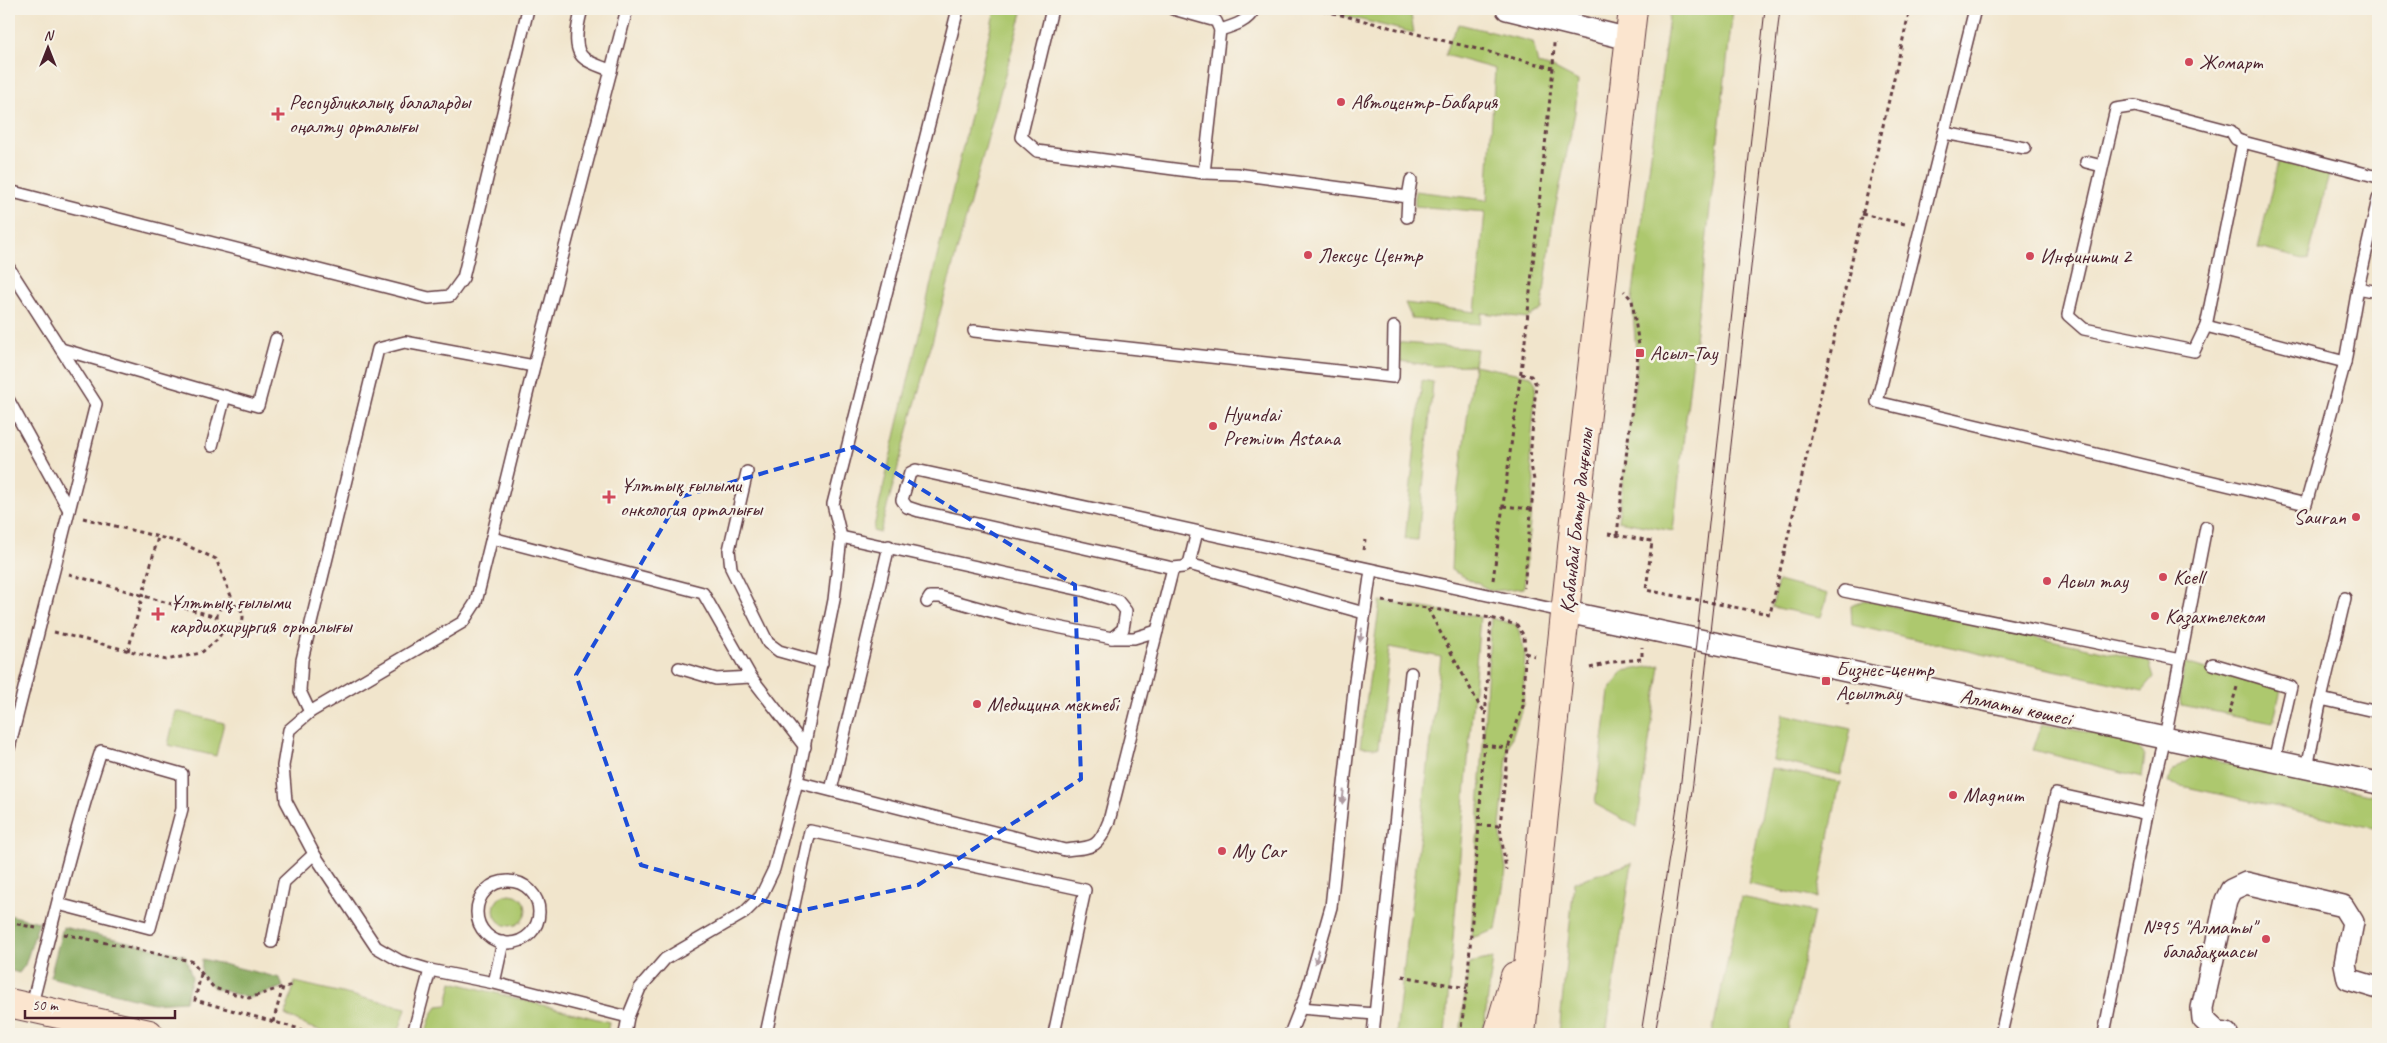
<svg xmlns="http://www.w3.org/2000/svg" width="2387" height="1043" font-family="Caveat,sans-serif">
<rect width="100%" height="100%" fill="#f7f3e8"/>
<filter id="ink" filterUnits="userSpaceOnUse"><feTurbulence type="fractalNoise" baseFrequency=".02" numOctaves="2"/><feDisplacementMap in="SourceGraphic" scale="10" xChannelSelector="R" yChannelSelector="G"/><feConvolveMatrix kernelMatrix="1 2 1 2 8 2 1 2 1" color-interpolation-filters="sRGB"/></filter>
<filter id="wash" filterUnits="userSpaceOnUse"><feTurbulence type="fractalNoise" baseFrequency=".0096" numOctaves="4" result="noise"/><feDisplacementMap in="SourceGraphic" scale="20" xChannelSelector="R" yChannelSelector="G"/><feGaussianBlur stdDeviation="1.12" result="paint"/><feColorMatrix in="noise" values="0 0 0 0 0 0 0 0 0 0 0 0 0 0 0 0 0 1.4 0 .05"/><feComposite in="paint" operator="in"/></filter>
<g filter="url(#wash)">
<rect width="100%" height="100%" fill="#f1e5cc"/>
<g fill="#adc86e" stroke="#7c744c">
<path d="M995,9h28l-143,524 -7,-2z"/>
<path d="M1317,9h72l22,6 3,18z"/>
<path d="M1670,9h63l-60,522 -55,-10 19,-156 -5,-65z"/>
<path d="M1459,24l74,18 5,22 15,4 25,13 -3,32 -22,107 -11,89 -15,9 -45,-5 -2,11 -68,-5 -7,-16 70,9 10,-100 -70,-6v-15l72,9 8,-131 -50,-14 4,-14z"/>
<path d="M2278,162l51,12 -21,86 -50,-12z"/>
<path d="M1393,342l84,7 -3,16 57,11 5,8 -6,76 4,20 -10,108 -32,3 -41,-21 2,-43 21,-162 -39,1 -42,-6z"/>
<path d="M1422,380l11,2 -15,158 -13,-1z"/>
<path d="M1778,581l50,13 -7,23 -49,-10z"/>
<path d="M1864,600l285,61 5,16 -11,13 -291,-65 -1,-19z"/>
<path d="M1380,601l100,16 -35,417h-49l45,-377 -52,-10 -11,101 -18,-1z"/>
<path d="M1491,618l26,7 8,28 -2,53 -15,42 -8,78 6,44 -10,60 -25,8z"/>
<path d="M2185,663l96,26 -8,34 -92,-18 -2,-9z"/>
<path d="M1660,665l-23,162 -42,-23 14,-112 14,-21z"/>
<path d="M176,711l48,12 -8,33 -48,-11z"/>
<path d="M1783,714l68,15 -10,46 -68,-15z"/>
<path d="M2042,724l89,16 14,15 -3,22 -109,-27z"/>
<path d="M2193,756l185,40v33l-210,-46 3,-10z"/>
<path d="M1771,768l69,14 -23,116 -69,-14z"/>
<path d="M1632,863l-26,171h-47l15,-152z"/>
<circle cx="510" cy="910" r="16"/>
<path d="M1741,897l73,15 -26,122h-76z"/>
<path d="M1493,958l-10,76h-23l9,-71z"/>
<path d="M295,982l111,26 -8,26h-64l-25,-7 -24,-12z"/>
<path d="M452,982l157,40 -2,12h-182l7,-20 6,-8 9,-1z"/>
</g>
<g fill="#8aac61" stroke="#6a6646">
<path d="M9,915l30,7 -14,43 -6,8 -10,-3z"/>
<path d="M63,927l122,28 7,23 -7,23 -32,2 -103,-26z"/>
<path d="M202,959l78,19 3,9 -34,11 -35,-10 -13,-14z"/>
</g>
</g>
<g filter="url(#ink)">
<g fill="none" stroke-linecap="round" stroke-linejoin="round">
<g stroke="#633d43" stroke-width="14">
<g id="service">
<path d="M582,9c-4,14 -11,40 3,50 7,5 18,8 26,12"/>
<path d="M1052,9l-31,128 16,14 167,22 33,1 171,23 -1,20"/>
<path d="M1173,9l43,12 4,9 -16,143"/>
<path d="M1975,9l-98,393 429,102 39,-142 13,-74 20,-89"/>
<path d="M1220,30c13,-4 28,-8 34,-21"/>
<path d="M1944,133l81,15"/>
<path d="M2086,162l16,4"/>
<path d="M9,191l420,107 21,-2 13,-18 65,-269"/>
<path d="M1408,197l3,-17"/>
<path d="M9,268l87,136 -87,344"/>
<path d="M2358,288l20,4"/>
<path d="M2206,326l37,-184"/>
<path d="M974,331l419,46 1,-50"/>
<path d="M61,349l197,57 18,-67"/>
<path d="M2345,362l-139,-36 -12,25 -110,-22 -16,-14 48,-206 19,-3 96,25 5,8 7,3 135,35"/>
<path d="M9,401l60,109"/>
<path d="M212,446l13,-50"/>
<path d="M747,472l-18,78 2,18 37,75 11,8 43,12"/>
<path d="M1197,532l-8,32 -6,3 -10,1 -254,-57 -12,-4 -5,-7 8,-27 6,-3 650,142"/>
<path d="M841,537l245,54 32,10 8,10 -3,18 -11,9 -90,-18 -82,-23h-10l-3,5"/>
<path d="M492,538l211,55 48,84 54,70"/>
<path d="M1189,564l175,49"/>
<path d="M1844,591l336,69"/>
<path d="M1112,638h22l23,-7"/>
<path d="M2213,664l78,23 -17,74"/>
<path d="M679,668l37,11 35,-2"/>
<path d="M2321,699l24,-101"/>
<path d="M310,712l-10,-21 2,-31 76,-311 27,-7 129,24"/>
<path d="M2307,768l14,-69 57,13"/>
<path d="M797,782l268,68c28,-3 33,-1 44,-29l64,-253"/>
<path d="M831,790l58,-244"/>
<circle cx="508" cy="912" r="31"/>
<path d="M272,942l12,-60 30,-28"/>
<path d="M430,970l64,13 134,34"/>
<path d="M494,983l9,-41"/>
<path d="M31,1008c22,-86 42,-173 70,-257l81,23v35l-32,119 -92,-24"/>
<path d="M1300,1008l75,6"/>
<path d="M413,1034l17,-64 -30,-9 -24,-14 -62,-93 -28,-53 -3,-35 6,-36 21,-18 153,-90 13,-20 58,-236 93,-357"/>
<path d="M625,1034l3,-17 12,-29 25,-29 79,-46 17,-17 13,-27 23,-87 37,-182 7,-63 -8,-33 125,-495"/>
<path d="M766,1034l44,-203 275,59 -31,144"/>
<path d="M1290,1034l16,-40 25,-87 24,-226 16,-111"/>
<path d="M1373,1034l38,-361"/>
<path d="M2001,1034l55,-240 91,20 18,-76 41,-211"/>
<path d="M2104,1034l43,-220"/>
</g>
</g>
<g stroke="#633d43" stroke-width="24">
<g id="minor">
<path d="M1507,9l122,30"/>
<path d="M1567,612l811,171"/>
<path d="M2227,1034l-9,-1 -15,-14 -1,-11 24,-108 5,-10 15,-7 97,23 10,16 -8,42 3,15 30,9"/>
</g>
</g>
<g stroke="#633d43" stroke-width="30">
<g id="secondary">
<path d="M9,1003l140,31"/>
<path d="M1498,1034l17,-58"/>
<path d="M1521,1034l53,-506 59,-519"/>
</g>
</g>
<g stroke="#633d43" stroke-width="3" stroke-dasharray="4 4" stroke-linecap="butt">
<path d="M1317,9l236,59 1,-25"/>
<path d="M1862,214l43,10"/>
<path d="M1521,374l10,2 5,8 -6,76 4,20 -10,108"/>
<path d="M1503,506l28,3"/>
<path d="M83,518l96,24 37,17 15,37 1,9"/>
<path d="M1608,534l44,7 -6,49 124,24 140,-605"/>
<path d="M1617,535l22,-189 -7,-46 -8,-9"/>
<path d="M1363,550l2,-10"/>
<path d="M69,574l147,43"/>
<path d="M1493,580l32,-239 28,-273"/>
<path d="M1382,601l109,17 26,7 7,11 1,17"/>
<circle cx="230" cy="617" r="13"/>
<path d="M1428,609l50,94 7,9"/>
<path d="M54,632l112,28 35,-7 16,-13 7,-11"/>
<path d="M128,651l30,-114"/>
<path d="M1590,668l23,-6 29,-3v-12"/>
<path d="M1847,704l3,-11"/>
<path d="M2229,714l8,-27"/>
<path d="M1483,745l25,3"/>
<path d="M1479,825l21,1 6,44"/>
<path d="M1500,826l8,-78 15,-42 2,-53 10,3"/>
<path d="M9,922l27,6"/>
<path d="M64,934l127,27 23,27 35,10 34,-11"/>
<path d="M201,974l-6,26 101,28 14,6"/>
<path d="M1402,976l65,12"/>
<path d="M273,1022l10,-35 11,-2"/>
<path d="M1460,1034l7,-46 12,-163 12,-207"/>
</g>
<use href="#service" stroke="#fff" stroke-width="11"/>
<use href="#minor" stroke="#fff" stroke-width="21"/>
<use href="#secondary" stroke="#fbe5cf" stroke-width="28"/>
<g stroke="#4a1f2b" stroke-width="1">
<path d="M1641,1034l40,-253 84,-772"/>
<path d="M1655,1034l13,-74 25,-177 87,-774"/>
</g>
</g>
<defs><path id="oneway-solid" d="M-6-.8H1V-3.2L6.5 0L1 3.2V.8H-6Z" transform="scale(1.25)"/></defs>
<g fill="#ae9aa0">
<use href="#oneway-solid" transform="translate(1361 635) rotate(98)"/>
<use href="#oneway-solid" transform="translate(1343 797) rotate(96)"/>
<use href="#oneway-solid" transform="translate(1317 957) rotate(106)"/>
</g>
</g>
<path fill="none" stroke="#1d4ed8" stroke-width="4" stroke-dasharray="10 6" stroke-linejoin="round" d="M854,447l221,138 6,194 -163,106 -118,26 -159,-46 -65,-190 104,-178z"/>
<g fill="#d1495b" stroke="#f7f3e8" stroke-width="2">
<circle cx="2189" cy="62" r="5"/>
<circle cx="1341" cy="102" r="5"/>
<path d="M275.5 106.5h5v5h5v5h-5v5h-5v-5h-5v-5h5z"/>
<circle cx="1308" cy="255" r="5"/>
<circle cx="2030" cy="256" r="5"/>
<rect x="1635" y="348" width="10" height="10" rx="2.5"/>
<circle cx="1213" cy="426" r="5"/>
<path d="M606.5 489.5h5v5h5v5h-5v5h-5v-5h-5v-5h5z"/>
<circle cx="2356" cy="517" r="5"/>
<circle cx="2163" cy="577" r="5"/>
<circle cx="2047" cy="581" r="5"/>
<path d="M155.5 606.5h5v5h5v5h-5v5h-5v-5h-5v-5h5z"/>
<circle cx="2155" cy="616" r="5"/>
<rect x="1821" y="676" width="10" height="10" rx="2.5"/>
<circle cx="977" cy="704" r="5"/>
<circle cx="1953" cy="795" r="5"/>
<circle cx="1222" cy="851" r="5"/>
<circle cx="2266" cy="939" r="5"/>
</g>
<g text-anchor="middle" stroke-width="5" stroke-linejoin="round" paint-order="stroke">
<g font-size="21" fill="#4a1f2b" stroke="#f7f3e8" text-anchor="start">
<text x="2199" y="69">Жомарт</text>
<text x="289" y="109">Республикалық балаларды<tspan x="289" dy="24">оңалту орталығы</tspan></text>
<text x="1351" y="109">Автоцентр-Бавария</text>
<text x="1318" y="262">Лексус Центр</text>
<text x="2040" y="263">Инфинити 2</text>
<text x="1650" y="360">Асыл-Тау</text>
<text x="1223" y="421">Hyundai<tspan x="1223" dy="24">Premium Astana</tspan></text>
<text x="620" y="492">Ұлттық ғылыми<tspan x="620" dy="24">онкология орталығы</tspan></text>
<text x="2346" y="524" text-anchor="end">Sauran</text>
<text x="2173" y="584">Kcell</text>
<text x="2057" y="588">Асыл тау</text>
<text x="169" y="609">Ұлттық ғылыми<tspan x="169" dy="24">кардиохирургия орталығы</tspan></text>
<text x="2165" y="623">Казахтелеком</text>
<text x="1836" y="676">Бизнес-центр<tspan x="1836" dy="24">Асылтау</tspan></text>
<text x="987" y="711">Медицина мектебі</text>
<text x="1963" y="802">Magnum</text>
<text x="1232" y="858">My Car</text>
<text x="2256" y="934" text-anchor="end">№95 "Алматы"<tspan x="2256" dy="24">балабақшасы</tspan></text>
</g>
<g font-size="21" fill="#4a1f2b" stroke="#f7f3e8">
<text transform="translate(1576 521) rotate(-84)" y="7">Қабанбай Батыр даңғылы</text>
<text transform="translate(2016 707) rotate(12)" y="7">Алматы көшесі</text>
</g>
</g>
<rect width="2387" height="1043" fill="none" stroke="#f7f3e8" stroke-width="30"/>
<g transform="translate(48 48)" stroke="#f7f3e8" stroke-width="4" paint-order="stroke">
<path d="M0-4L9 19L0 12L-9 19Z" fill="#4a1f2b"/>
<text y="-8" font-size="14" font-weight="bold" text-anchor="middle" fill="#4a1f2b">N</text>
</g>
<path d="M25 1010v8h150v-8" fill="none" stroke="#4a1f2b" stroke-width="2.5"/>
<text x="32" y="1010" font-size="15" fill="#4a1f2b" stroke="#f7f3e8" stroke-width="4" paint-order="stroke">50 m</text>
</svg>
